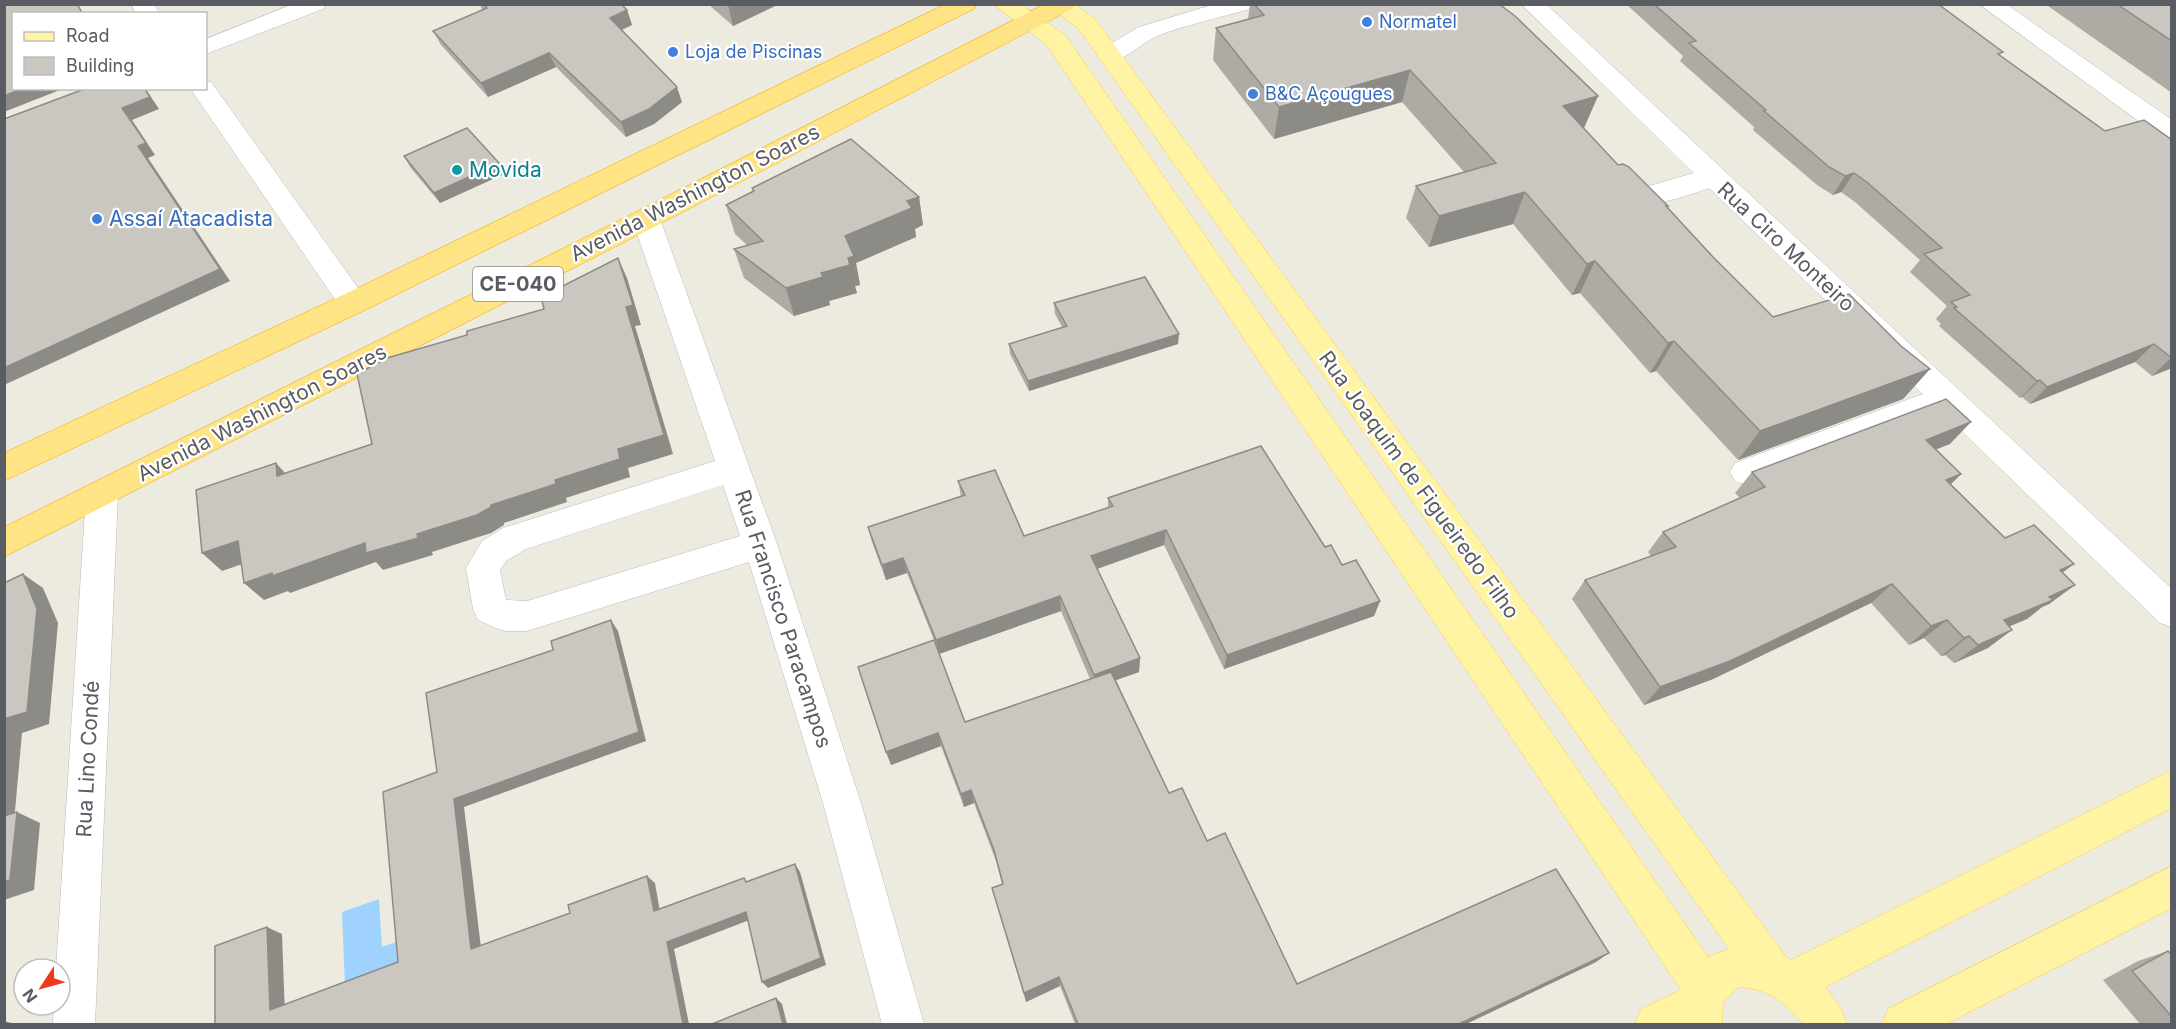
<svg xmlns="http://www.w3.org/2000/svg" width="2176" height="1029" font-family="Inter,sans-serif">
<rect width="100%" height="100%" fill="#edebe0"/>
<path fill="#9fd2ff" d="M379,899l3,48 17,-6 2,26 -56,20 -3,-75z"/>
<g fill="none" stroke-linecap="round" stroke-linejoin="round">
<g stroke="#b9bbc1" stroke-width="1">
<g id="minor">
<path d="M131,4h23l6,10h-24z"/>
<path d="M293,4h33l-3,5 -117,45v-15z"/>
<path d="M1215,4h38l-3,5c-28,8 -70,17 -95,28 -18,9 -34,29 -55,23l-3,-5 3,-5 39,-23z"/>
<path d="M1521,4h25l626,585v38l-12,-4 -218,-211 -196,73 -11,-4 -5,-9 5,-9 188,-69 -214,-206c-29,10 -86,32 -107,-2l3,-6 10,-3 18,8 16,1 45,-13z"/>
<path d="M1979,4h27l166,116v21l-9,-2z"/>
<path d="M206,81l5,1 152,213 5,8 -5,8 -10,3 -10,-3 -153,-223h16z"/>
<path d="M646,210l10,2 4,7 117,325 84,259 63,221h-42l-59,-221 -74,-241 -222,69h-22l-12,-4 -15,-7 -5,-11 -7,-41 16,-27 21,-13 212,-67 -83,-242 4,-7zM723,485l17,51 -213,65 -21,-1 -6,-30 6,-9 20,-12z"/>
<path d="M102,481l12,4 4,9 -23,530h-42l1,-19h6v-36h-4l30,-475 4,-9z"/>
</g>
</g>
<g stroke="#f9ce4e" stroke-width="1">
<g id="major">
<path d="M993,4h27l45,31 643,922 21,-8 -650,-920 -33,-25h28l21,15 691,938 5,3 381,-190v38l-347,179 16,22 6,15h-44c-19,-22 -33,-35 -64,-37l-16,15 -1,22h-87l6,-15 40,-19 -634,-945z"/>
<path d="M2172,866v42l-226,116h-64l6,-15z"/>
</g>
</g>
<g stroke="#eeab00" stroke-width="1">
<g id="highway">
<path d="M946,4h31l-3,5 -611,302 -359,170v-28l339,-158z"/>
<path d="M1045,4h30l-3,5 -416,217 -652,331v-30l632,-315z"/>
</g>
</g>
<use href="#minor" fill="#fff" fill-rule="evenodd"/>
<use href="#major" fill="#fff3a4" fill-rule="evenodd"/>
<use href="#highway" fill="#ffe486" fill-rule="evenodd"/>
</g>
<g fill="#aeaba5" fill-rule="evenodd">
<path d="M480,4h141l6,6 5,15 -10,5 60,72 -28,22 -28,13 -70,-70 -68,30 -47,-52 -8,-14 49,-21z"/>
<path d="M708,4h71l-46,22z"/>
<path d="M1250,4h249l99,92 -15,32 35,37 50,41 -1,1 46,50 60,60 128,29 29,23 -27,30 -165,61 -82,-89 -6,2 -70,-80 -8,2 -59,-71 -84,23 -23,-29 10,-32 48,-14 -62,-70 -128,37 -61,-79 3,-32 32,-9z"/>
<path d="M1626,4h312l62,52 105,75 67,9v228l-20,8 -17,-14 -105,42 -8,-7 -2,1 -81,-72 2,-2 -5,-5 11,-13 -37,-34 10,-12 -65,-58 -14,-10 -8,3 -16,-10 -64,-55 1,-3 -74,-66 3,-5z"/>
<path d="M2045,4h127v89z"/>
<path d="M404,156l95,7 5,11 -64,29 -30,-36z"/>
<path d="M752,188l167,9 4,28 -8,4 1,8 -60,26 4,22 -5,1 2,7 -28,8 1,4 -36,11 -50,-38 -10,-29 13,-4 -12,-11 -9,-29 27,-14z"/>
<path d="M1054,303l124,41 -149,47 -19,-37 -1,-10 53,-17 -7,-13z"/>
<path d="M1950,444l-14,5 25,25 -10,10 54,54 69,26 -12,9 13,12 -26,19 -7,3 -15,12 -18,7 -21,22 -34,15 -9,-8 -4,1 -17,-18 -15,7 -38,-42 -158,76 -69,26 -72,-106 13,-19 66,-24 -3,-4 15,-20 77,-34 -5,-5 17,-21z"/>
<path d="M958,481l66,55 84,-29v-9l217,49 55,54 -6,15 -150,53 -60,-124 -67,24 43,89 -1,14 -23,8 53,113 38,48 90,143 299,-22 -130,62h-391l-15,-38 -34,16 -34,-114 10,-4 -6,-23 -22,-58 -10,4 -23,-61 -50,19 43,-125 -27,-67 -21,7 -14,-38 -4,-15 93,-31zM1061,611l29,68 -125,43 -26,-68z"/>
<path d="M2168,951l4,4v69h-32l-37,-44 35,-19z"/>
</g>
<g fill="#8d8b86">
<path d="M729,4h50l-46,22 -5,-21z"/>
<path d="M627,10l5,15 -16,7 -6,-14z"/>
<path d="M549,53l7,14 -68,30 -7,-14z"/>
<path d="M1410,70l-8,32 -128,37 5,-32z"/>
<path d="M677,87l5,15 -28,22 -28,13 -5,-15z"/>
<path d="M24,88h41l-61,24v-16z"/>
<path d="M144,88h1l14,21 -27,11 23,35 -7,3 82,123 -226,104v-17l118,-260z"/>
<path d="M1598,96l-14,32 -34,10 13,-32z"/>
<path d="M499,163l5,11 -64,29 -6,-10z"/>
<path d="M1854,173l-13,19 -8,3 12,-19z"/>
<path d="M1525,192l-12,32 -84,23 10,-31z"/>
<path d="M919,197l4,28 -8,4 1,8 -60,26 4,22 -5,1 2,7 -28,8 1,4 -36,11 -8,-28 35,-15 24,-37 62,-35z"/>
<path d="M618,258l9,20 14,47 -6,1 38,128 -45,14 2,9 -64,21 1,4 -63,21v2l-13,8 -59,19 1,3 -50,15 -7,-8 -86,31 -2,-2 -24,9 -20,-17 121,-40 52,-9 138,-54 63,-31 8,-142z"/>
<path d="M1595,261l-15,32 -8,2 15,-31z"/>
<path d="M1179,334l-1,10 -149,47 -1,-10z"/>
<path d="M1674,341l-18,30 -6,2 18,-30z"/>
<path d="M2154,344l-19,18 -105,42 17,-17z"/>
<path d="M2171,358l1,10 -20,8z"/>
<path d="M1930,369l-27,30 -165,61 22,-29z"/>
<path d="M2040,380l-18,17 -2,1 17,-17z"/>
<path d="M1971,422l-21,22 -44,17 20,-21z"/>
<path d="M276,463l17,19 -16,-6z"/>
<path d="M1961,474l-21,21 6,-15z"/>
<path d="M1166,530l-2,15 -73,26v-15z"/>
<path d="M238,541l19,18 -35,12 -20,-18z"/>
<path d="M903,558l4,15 -21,7 -4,-15z"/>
<path d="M2074,564l-26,19 12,-13z"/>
<path d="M23,574l20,14 15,35 -9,101 -27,9 -9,100 -9,-4v-110z"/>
<path d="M1892,584l-21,19 -158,76 -69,26 16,-18z"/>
<path d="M2075,585l-26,19 -7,3 -15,12 -47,20 24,-19 45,-23z"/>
<path d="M1060,596l1,15 -122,43 -3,-14z"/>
<path d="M1380,601l-6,15 -150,53 3,-14z"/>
<path d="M611,620l7,11 28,110 -182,66 18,149 -11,-7 -17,-150z"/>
<path d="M1947,620l-23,18 -15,7 22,-19z"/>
<path d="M2012,630l-24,18 -34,15 24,-18z"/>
<path d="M1969,636l-24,19 -4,1 23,-18z"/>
<path d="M1140,658l-1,14 -45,16v-13z"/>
<path d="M938,733l3,13 -50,19 -5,-13z"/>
<path d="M971,790l3,13 -10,4 -3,-13z"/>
<path d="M17,812l23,11 -6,67 -30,10v-18z"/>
<path d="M795,864l5,8 26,93 -58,23 -6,-6z"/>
<path d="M647,876l8,7 6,35 -7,-7z"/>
<path d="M746,912l6,7 -78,30 15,75h-6l-16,-82z"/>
<path d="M267,927l15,7 3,82 -15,-6z"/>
<path d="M1609,953l-13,9 -130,62h-7z"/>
<path d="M1059,977l1,9 -34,16 -2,-9z"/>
<path d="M776,998l6,6 5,20h-4z"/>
<path d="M4,1021l12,3h-12z"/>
</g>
<g fill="#cac7c0" stroke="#8d8b86" stroke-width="1.5">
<path d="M4,4h73l6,10h-69v74h10l-20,8z"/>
<path d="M484,4h137l6,6 -17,8 67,69 -28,22 -28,13 -72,-69 -68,30 -48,-52 54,-23z"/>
<path d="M1254,4h245l16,12 83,80 -35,10 55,59 5,-1 6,3 39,39h-2l47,51 60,60 76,-23 52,52 29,23 -170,62 -86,-90 -6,2 -73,-82 -8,3 -62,-72 -86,24 -23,-30 80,-23 -86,-93 -131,37 -63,-79 48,-13z"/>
<path d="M1654,4h284l65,48 -5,2 107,77 39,-11 28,20v218l-18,-14 -107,43 -7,-7 -3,1 -83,-73 3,-1 -6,-5 19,-7 -46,-41 18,-6 -74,-65 -14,-10 -9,3 -16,-9 -65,-56 2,-1 -77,-67 7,-2z"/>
<path d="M2117,4h55v37z"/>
<path d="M87,88h57l6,9 -28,11 24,35 -8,3 82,123 -216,99v-249z"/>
<path d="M467,128l32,35 -65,30 -30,-37z"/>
<path d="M851,139l68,58 -12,4 5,7 -67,28 9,20 -6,2 2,7 -29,8 2,4 -37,11 -52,-39 29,-8 -37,-36 28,-14 -2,-3z"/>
<path d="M618,258l15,47 -7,2 38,128 -46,14 2,10 -65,21 1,4 -65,21v2l-14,8 -60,19 1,4 -52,15 -1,-10 -93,33v-3l-28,10 -6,-42 -36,12 -6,-63 80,-27 1,13 95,-32 -15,-70 30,-16 80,-23v-4l77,-22 -3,-12z"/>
<path d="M1145,277l34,57 -151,47 -19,-37 58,-18 -13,-23z"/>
<path d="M1946,399l25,23 -45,18 35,34 -15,6 59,58 29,-13 40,39 -14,6 15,15 -26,12 4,3 -49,20 8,10 -34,15 -9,-9 -5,2 -17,-18 -16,6 -39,-42 -162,77 -70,26 -75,-107 91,-33 -13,-15 102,-45 -13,-15z"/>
<path d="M1261,446l64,101 6,-2 11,20 14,-5 24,41 -153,54 -61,-125 -75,26 49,102 -46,17 -34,-79 -124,44 -33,-82 -21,7 -14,-38 97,-32 -7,-14 37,-11 29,66 89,-30 -5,-8z"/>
<path d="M23,574l14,35 -10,103 -23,7v-136z"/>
<path d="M611,620l28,112 -185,67 17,150 99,-36 -2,-8 79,-29 7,35 90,-33 2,4 49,-18 26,94 -59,24 -16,-70 -79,30 16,82h-468v-78l52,-19 3,83 128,-48 -15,-170 54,-20 -11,-79 127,-43 -2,-9z"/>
<path d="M934,640l31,82 146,-50 58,121 13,-5 25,53 18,-8 72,151 259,-115 53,84 -150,71h-381l-19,-47 -35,16 -32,-105 11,-4 -9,-34 -23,-60 -10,4 -23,-61 -52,19 -28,-85z"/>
<path d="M17,812l-7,68 -6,2v-66z"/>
<path d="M2168,951l4,4v62l-40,-46z"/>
<path d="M776,998l7,26h-71z"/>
</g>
<g fill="#3f7fe0" stroke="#fff" stroke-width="2">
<circle cx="1367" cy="22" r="6"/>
<circle cx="673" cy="52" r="6"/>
<circle cx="1253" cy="94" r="6"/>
<circle cx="97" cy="219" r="6"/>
</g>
<circle fill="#0f9aa8" stroke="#fff" stroke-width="2" cx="457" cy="170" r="6"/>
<g text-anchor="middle" stroke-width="4.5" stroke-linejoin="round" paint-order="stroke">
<g font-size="18" fill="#366cbe" stroke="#fff" text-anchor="start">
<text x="1379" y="28">Normatel</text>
<text x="685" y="58">Loja de Piscinas</text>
<text x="1265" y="100">B&amp;C Açougues</text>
</g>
<rect fill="#fff" stroke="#8b8e92" stroke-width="1.5" x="473" y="267" width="90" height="34" rx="4.5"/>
<g font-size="20" font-weight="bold" fill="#595d63">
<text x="518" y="291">CE-040</text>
</g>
<g font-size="21" fill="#0d838f" stroke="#fff" text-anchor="start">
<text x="469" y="177">Movida</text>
</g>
<g font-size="21" fill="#595d63" stroke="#fff">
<text transform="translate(695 193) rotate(-27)" y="7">Avenida Washington Soares</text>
<text transform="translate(1786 247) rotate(43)" y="7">Rua Ciro Monteiro</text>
<text transform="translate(262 413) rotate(-27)" y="7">Avenida Washington Soares</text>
<text transform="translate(1419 485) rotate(54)" y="7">Rua Joaquim de Figueiredo Filho</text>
<text transform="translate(783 619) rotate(72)" y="7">Rua Francisco Paracampos</text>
<text transform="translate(88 759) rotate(-87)" y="7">Rua Lino Condé</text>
</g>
<g font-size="21" fill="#366cbe" stroke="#fff" text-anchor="start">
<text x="109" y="226">Assaí Atacadista</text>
</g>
</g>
<rect width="2176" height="1029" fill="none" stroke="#595d63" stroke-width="12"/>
<rect x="12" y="12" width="195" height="78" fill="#ffffff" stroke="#bdbec1" stroke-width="1.5"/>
<rect x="24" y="32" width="30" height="9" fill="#fff3a4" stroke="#bdbec1" stroke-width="1.5"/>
<text x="66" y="42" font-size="18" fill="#595d63">Road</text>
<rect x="24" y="57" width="30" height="18" fill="#cac7c0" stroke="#bdbec1" stroke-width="1.5"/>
<text x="66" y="72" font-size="18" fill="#595d63">Building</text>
<g transform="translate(42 987) rotate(234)"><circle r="28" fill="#ffffff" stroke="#bdbec1" stroke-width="1.5"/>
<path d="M0-4.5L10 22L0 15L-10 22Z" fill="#f33821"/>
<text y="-9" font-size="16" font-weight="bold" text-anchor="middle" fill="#595d63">N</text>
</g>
</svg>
